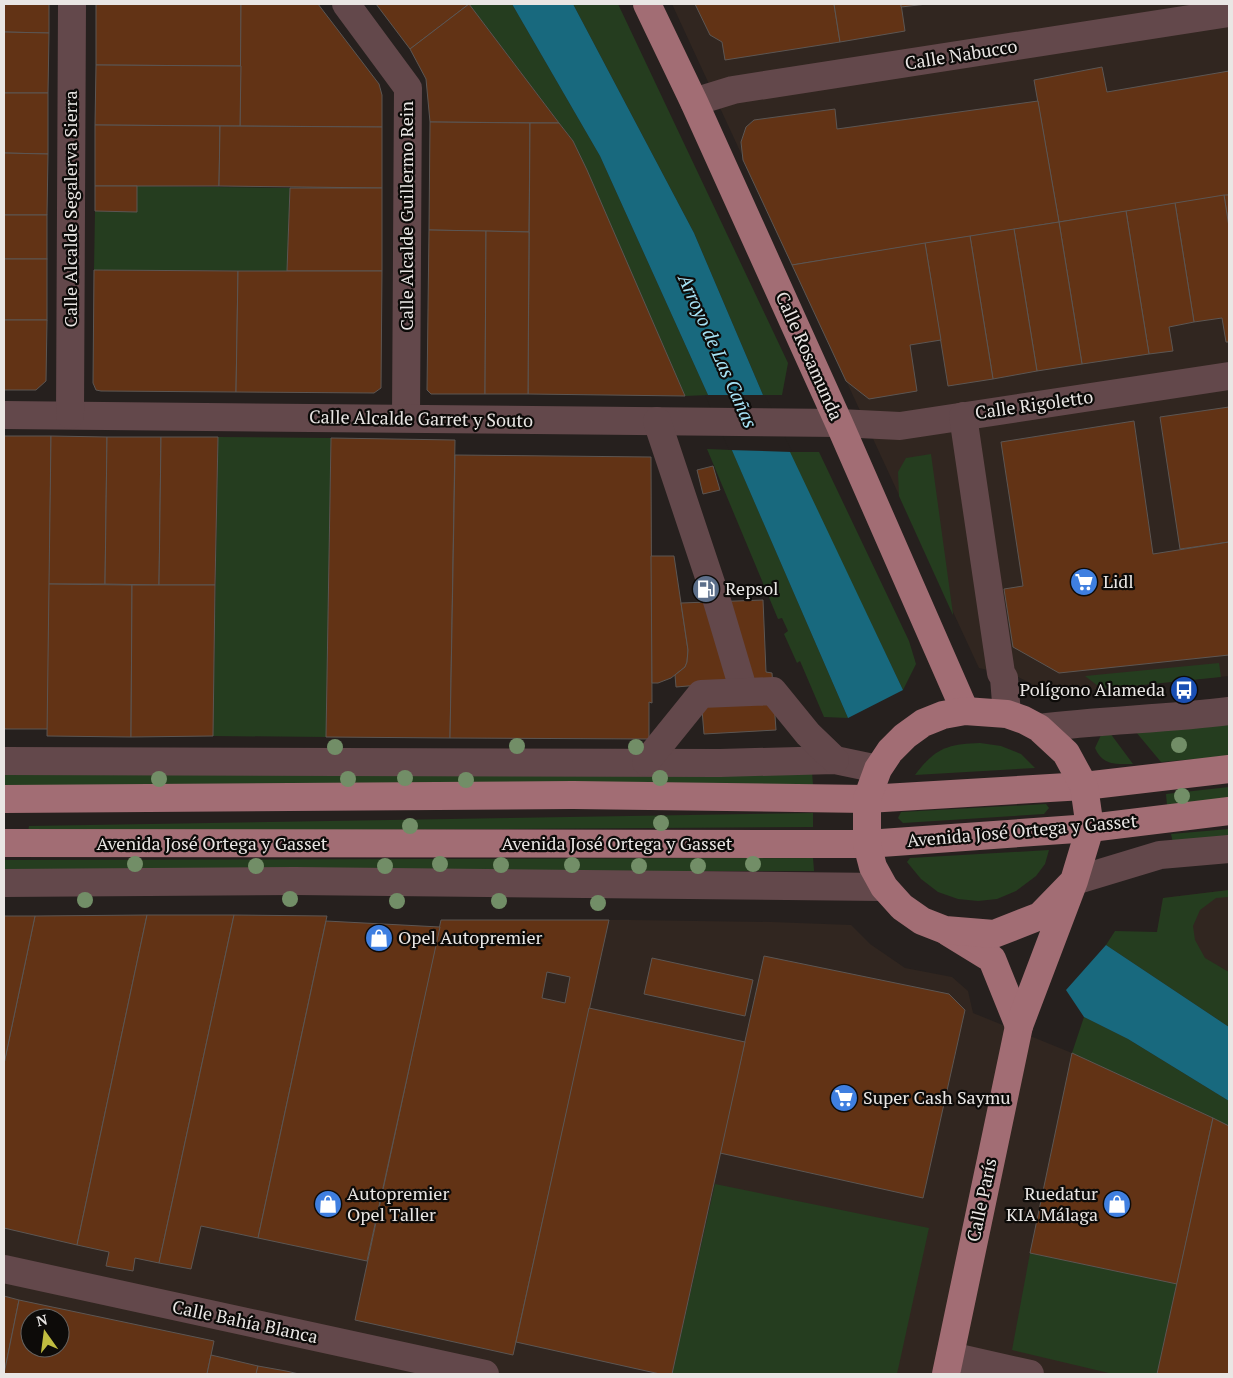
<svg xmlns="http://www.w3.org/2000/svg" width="1233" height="1378" font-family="'PT Serif',serif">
<rect width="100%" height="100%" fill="#26201e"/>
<g fill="#312620" fill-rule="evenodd">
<path d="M672,4h557v672l-176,18 -35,-17 -39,-9z"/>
<path d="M1229,890v82l-72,-40 6,-34z"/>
<path d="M147,915l180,1 -1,5 113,6 2,-7h190l141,2 79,3 19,19 35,24 47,9 16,14 5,22 99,40 157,73v248h-1225v-458zM30,1318h30v30h-30z"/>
</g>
<g fill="#253d1f">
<path d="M469,4h43l88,152 108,239 -23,1 -112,-255z"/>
<path d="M573,4h45l170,359 -6,32h-19l-69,-162z"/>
<path d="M137,186l153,2 -3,83 -193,-1 1,-59 42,1z"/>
<path d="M218,437l113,1 -5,299 -113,-1z"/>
<path d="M707,449l25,1 116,268 -24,-1 -24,-56 -3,2 -13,-29 4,-3 -6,-13 -4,1z"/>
<path d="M789,452h30l90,189 7,23 -13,26z"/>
<path d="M931,454l22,160v1l-54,-119 -1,-24 8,-14z"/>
<path d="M1219,663l2,14 -119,12 -17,-13z"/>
<path d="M1229,723v33l-68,6 -25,-30z"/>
<path d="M1110,733l23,31c-17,0 -30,2 -38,-16l6,-13z"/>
<path d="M980,743l21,3 20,8 14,14 -120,7c20,-27 33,-31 65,-32z"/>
<path d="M812,772l1,13h-809v-11z"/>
<path d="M1229,787v11l-62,7 -1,-11z"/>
<path d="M1046,804l3,4 -5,6 -141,9 -5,-5 3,-6z"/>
<path d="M813,813v14l-785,5 1,-6z"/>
<path d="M1229,829v9l-56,5 -2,-9z"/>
<path d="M1049,850l-4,14 -9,12 -20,15 -19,8 -19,2 -20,-2 -20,-7 -17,-13 -14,-17 3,-4z"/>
<path d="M813,858l1,13h-810v-11z"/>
<path d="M1229,890v7l-13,1 -16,12 -7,16 2,14 10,18 24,14v55l-123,-82 9,-14 42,1 6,-34z"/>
<path d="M1084,1017l44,22 101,62v25l-157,-73z"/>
<path d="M715,1184l214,44 -32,146h-225z"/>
<path d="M1030,1253l147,31 -20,90h-44l-101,-24z"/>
</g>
<g fill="#18697e">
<path d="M512,4h61l121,229 69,162 140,295 -55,28 -140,-323 -108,-239z"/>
<path d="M1106,945l123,82v74l-101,-62 -44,-22 -18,-27z"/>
</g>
<path fill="#26201e" d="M705,395h60l27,57 -63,-2z"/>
<g fill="#623315" stroke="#5c5653" fill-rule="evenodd">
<path d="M4,4h45v29l-45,-1z"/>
<path d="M96,4h145v62l-145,-1z"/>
<path d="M241,4h77l61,80 3,11v32l-142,-1z"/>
<path d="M376,4h93l-59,45z"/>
<path d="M469,4l90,119 -129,-1 -4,-43 -16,-30z"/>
<path d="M695,4h139l6,38 -115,18 -3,-18 -12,-7z"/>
<path d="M834,4h67l4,27 -65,11z"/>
<path d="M901,4h26l-26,3z"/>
<path d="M4,32l45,1 -1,60h-44z"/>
<path d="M96,65l145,1 -1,60 -145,-1z"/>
<path d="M1102,67l5,25 122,-21v124l-170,27 -25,-142z"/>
<path d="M4,93h44v61l-44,-1z"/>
<path d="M1038,101l21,121 -267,43 -49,-105 -2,-18 5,-15 8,-7 81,-11 2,20z"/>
<path d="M430,122l100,1 -1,109 -100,-2z"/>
<path d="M530,123h29l14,18 14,29 98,226 -157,-2z"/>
<path d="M95,125l125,1 -1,60h-124z"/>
<path d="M220,126l162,1v61l-163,-2z"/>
<path d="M4,153l44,1 -1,61h-43z"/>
<path d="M95,186h42v26l-42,-1z"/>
<path d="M290,188h92v83h-95z"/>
<path d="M1224,195h5v32z"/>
<path d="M1224,195l5,32v115h-3l-4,-24 -28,4 -19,-119z"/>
<path d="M1175,203l19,119 -25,5 4,24 -24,3 -23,-143z"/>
<path d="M1126,211l23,143 -67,10 -23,-142z"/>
<rect x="4" y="215" width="43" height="44"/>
<path d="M1059,222l23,142 -45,7 -23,-142z"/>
<path d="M1014,229l23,142 -44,8 -23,-143z"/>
<path d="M429,230l57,1 -1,163h-54l-4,-4z"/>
<path d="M486,231l43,1 -1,162h-43z"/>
<path d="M970,236l23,143 -45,7 -23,-143z"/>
<path d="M925,243l16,97 -31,5 7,46 -48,8 -23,-18 -54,-116z"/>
<rect x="4" y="259" width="43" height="61"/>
<path d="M94,270l144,1 -2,121 -135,-1 -5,-1 -3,-7z"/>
<path d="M238,271h144l-1,117 -7,5 -138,-1z"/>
<path d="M4,320h43l-1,61 -10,9h-32z"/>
<path d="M1229,407v135l-49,7 -20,-132z"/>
<path d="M1134,421l19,133 76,-12v113l-170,18 -46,-26 -9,-58 19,-3 -22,-144z"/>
<path d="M4,436h47l-3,293h-43l-1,-3z"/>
<path d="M51,436l56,1 -2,147h-56z"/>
<path d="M107,437h54l-2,148 -54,-1z"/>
<path d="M161,437h57l-3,148h-56z"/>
<path d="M331,438l124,2 -5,298 -124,-1z"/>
<path d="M455,455l196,2 1,246 -3,-1v37l-199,-1z"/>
<path d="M713,466l7,24 -17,4 -6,-24z"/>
<path d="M651,556h23l14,94 -1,12 -2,5 -14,11 -13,5h-6z"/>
<path d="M49,584l83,1 -1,152 -84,-1z"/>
<path d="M132,585h83l-2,151 -82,1z"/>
<path d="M763,600l3,72 6,1 4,57 -72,4 -4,-49 -24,2 -1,-12 10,-8 2,-5 1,-12 -7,-47z"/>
<path d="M147,915l-70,330 -73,-17v-164l31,-148z"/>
<path d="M147,915h87l-75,348 -24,-5 -2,13 -27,-5 3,-14 -32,-7z"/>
<path d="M234,915l93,1 -69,322 -57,-12 -10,43 -32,-6z"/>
<path d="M4,916h31l-31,148z"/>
<path d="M441,920h168l-96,435 -158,-35zM547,972l23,5 -5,26 -23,-5z"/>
<path d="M326,921l114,6 -73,334 -109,-23z"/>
<path d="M764,956l185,38 16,16 -42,188 -203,-45z"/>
<path d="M652,958l101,22 -8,36 -101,-22z"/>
<path d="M589,1008l156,34 -73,332h-12l-144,-32z"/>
<path d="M1072,1053l141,65 -36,166 -147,-31z"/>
<path d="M1213,1118l16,8v248h-72z"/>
<path d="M4,1296l15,4 -15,74z"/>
<path d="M19,1300l195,41 -7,33h-203zM30,1318h30v30h-30z"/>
<path d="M211,1355l47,11 -2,8h-49z"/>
<path d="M258,1366l28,5 13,3h-43z"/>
</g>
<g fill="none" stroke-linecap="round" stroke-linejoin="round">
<g stroke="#63484b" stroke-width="28">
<path d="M346,4l62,84 -2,330"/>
<path d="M694,102l39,-12 496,-77"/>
<path d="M4,415l835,8 61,3 329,-50"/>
<path d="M70,415l2,-411"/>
<path d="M963,416l38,257 3,5 3,36"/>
<path d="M657,421l60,180 27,91"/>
<path d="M1039,728c63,-8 127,-9 190,-17"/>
<path d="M4,761l716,2 115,-3 43,9"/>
<path d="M646,762l55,-68 72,-3 35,43 27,26"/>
<path d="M1074,881l86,-26 69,-6"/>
<path d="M4,883l291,-2 589,6"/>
<path d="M4,1269l481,105"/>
<path d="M950,1356l80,18"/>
</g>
<g stroke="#a26d74" stroke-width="28">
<path d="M647,4l47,98 145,321 126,288"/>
<path d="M4,799l569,-4 294,4 217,-13 145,-17"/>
<path d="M4,843l863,1 223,-16 139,-17"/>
<path d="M948,932l44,27 27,67"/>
<path d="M946,1374l73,-348 55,-145 16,-53 -6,-42 -18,-33 -27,-25 -15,-8 -17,-6 -42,-3 -22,4 -20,8 -18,13 -15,15 -12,18 -11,30v45l6,23 11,20 18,20 20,14 23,9 49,4 46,-18 34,-35"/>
</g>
</g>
<g fill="#728e67">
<circle cx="1179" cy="745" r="8"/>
<circle cx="517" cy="746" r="8"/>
<circle cx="335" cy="747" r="8"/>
<circle cx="636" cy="747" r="8"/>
<circle cx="405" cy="778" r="8"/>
<circle cx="660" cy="778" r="8"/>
<circle cx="159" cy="779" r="8"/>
<circle cx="348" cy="779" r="8"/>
<circle cx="466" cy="780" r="8"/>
<circle cx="1182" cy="796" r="8"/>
<circle cx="661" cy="823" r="8"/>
<circle cx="410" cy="826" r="8"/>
<circle cx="135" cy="864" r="8"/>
<circle cx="440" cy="864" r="8"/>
<circle cx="753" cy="864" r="8"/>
<circle cx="501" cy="865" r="8"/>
<circle cx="572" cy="865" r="8"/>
<circle cx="256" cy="866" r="8"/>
<circle cx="385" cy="866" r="8"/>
<circle cx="639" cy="866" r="8"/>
<circle cx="698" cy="866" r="8"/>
<circle cx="290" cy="899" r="8"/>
<circle cx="85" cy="900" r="8"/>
<circle cx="397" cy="901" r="8"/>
<circle cx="499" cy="901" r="8"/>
<circle cx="598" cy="903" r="8"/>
</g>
<defs>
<g id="supermarket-disc" transform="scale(1.4375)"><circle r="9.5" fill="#3f7fe0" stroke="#0d0b09"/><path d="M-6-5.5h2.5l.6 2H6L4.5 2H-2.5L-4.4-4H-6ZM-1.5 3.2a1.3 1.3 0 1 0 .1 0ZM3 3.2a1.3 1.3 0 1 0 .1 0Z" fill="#fff"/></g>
<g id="fuel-disc" transform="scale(1.4375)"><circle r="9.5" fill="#5c6f8a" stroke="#0d0b09"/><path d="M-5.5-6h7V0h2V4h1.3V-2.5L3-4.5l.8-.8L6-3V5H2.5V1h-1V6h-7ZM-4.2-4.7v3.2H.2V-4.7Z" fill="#fff"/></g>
<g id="bus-disc" transform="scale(1.4375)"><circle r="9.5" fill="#1a4fb4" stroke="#0d0b09"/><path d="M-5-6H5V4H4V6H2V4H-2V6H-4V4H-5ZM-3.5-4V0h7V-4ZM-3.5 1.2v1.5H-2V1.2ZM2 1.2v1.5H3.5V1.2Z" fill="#fff"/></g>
<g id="shop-disc" transform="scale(1.4375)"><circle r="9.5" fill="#3f7fe0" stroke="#0d0b09"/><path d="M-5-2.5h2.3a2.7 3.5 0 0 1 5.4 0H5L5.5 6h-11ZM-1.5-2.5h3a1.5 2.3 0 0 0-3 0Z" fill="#fff"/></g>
</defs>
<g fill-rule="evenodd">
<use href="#supermarket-disc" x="1084" y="582"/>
<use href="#fuel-disc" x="706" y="589"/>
<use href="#bus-disc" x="1184" y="690"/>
<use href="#shop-disc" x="379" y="938"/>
<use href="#supermarket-disc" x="844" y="1098"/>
<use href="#shop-disc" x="328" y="1204"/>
<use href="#shop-disc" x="1117" y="1204"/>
</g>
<g text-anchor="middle" stroke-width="4.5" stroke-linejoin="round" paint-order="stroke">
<g font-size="18" fill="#e9e6e4" stroke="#0d0b09">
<text transform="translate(961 55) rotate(-9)" y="6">Calle Nabucco</text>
<text transform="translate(71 209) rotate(-90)" y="6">Calle Alcalde Segalerva Sierra</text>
<text transform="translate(407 216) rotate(-90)" y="6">Calle Alcalde Guillermo Rein</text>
<text transform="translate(809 356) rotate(66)" y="6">Calle Rosamunda</text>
<text transform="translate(1034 405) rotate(-8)" y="6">Calle Rigoletto</text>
<text transform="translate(421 419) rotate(1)" y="6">Calle Alcalde Garret y Souto</text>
<text transform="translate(1022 831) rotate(-5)" y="6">Avenida José Ortega y Gasset</text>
<text x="212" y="850">Avenida José Ortega y Gasset</text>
<text x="617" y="850">Avenida José Ortega y Gasset</text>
<text transform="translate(982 1200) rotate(-78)" y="6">Calle París</text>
<text transform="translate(245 1322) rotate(12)" y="6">Calle Bahía Blanca</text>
</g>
<g font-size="18" fill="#e9e6e4" stroke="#0d0b09" text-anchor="start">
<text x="1103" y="588">Lidl</text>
<text x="725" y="595">Repsol</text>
<text x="1165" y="696" text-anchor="end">Polígono Alameda</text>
<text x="398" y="944">Opel Autopremier</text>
<text x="863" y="1104">Super Cash Saymu</text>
<text x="347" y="1200">Autopremier<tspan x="347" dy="21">Opel Taller</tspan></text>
<text x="1098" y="1200" text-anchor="end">Ruedatur<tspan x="1098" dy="21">KIA Málaga</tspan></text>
</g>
<g font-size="19" font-style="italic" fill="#a7e3f6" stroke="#0d0b09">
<text transform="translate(718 351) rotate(66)" y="7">Arroyo de Las Cañas</text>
</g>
</g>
<rect width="1233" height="1378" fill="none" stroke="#e9e6e4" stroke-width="10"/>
<g transform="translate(45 1333) rotate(346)"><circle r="24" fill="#0d0b09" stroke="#656361"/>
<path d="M0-4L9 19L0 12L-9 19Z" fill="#c1bd40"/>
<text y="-8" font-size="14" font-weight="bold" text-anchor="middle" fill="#e9e6e4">N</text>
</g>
</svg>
